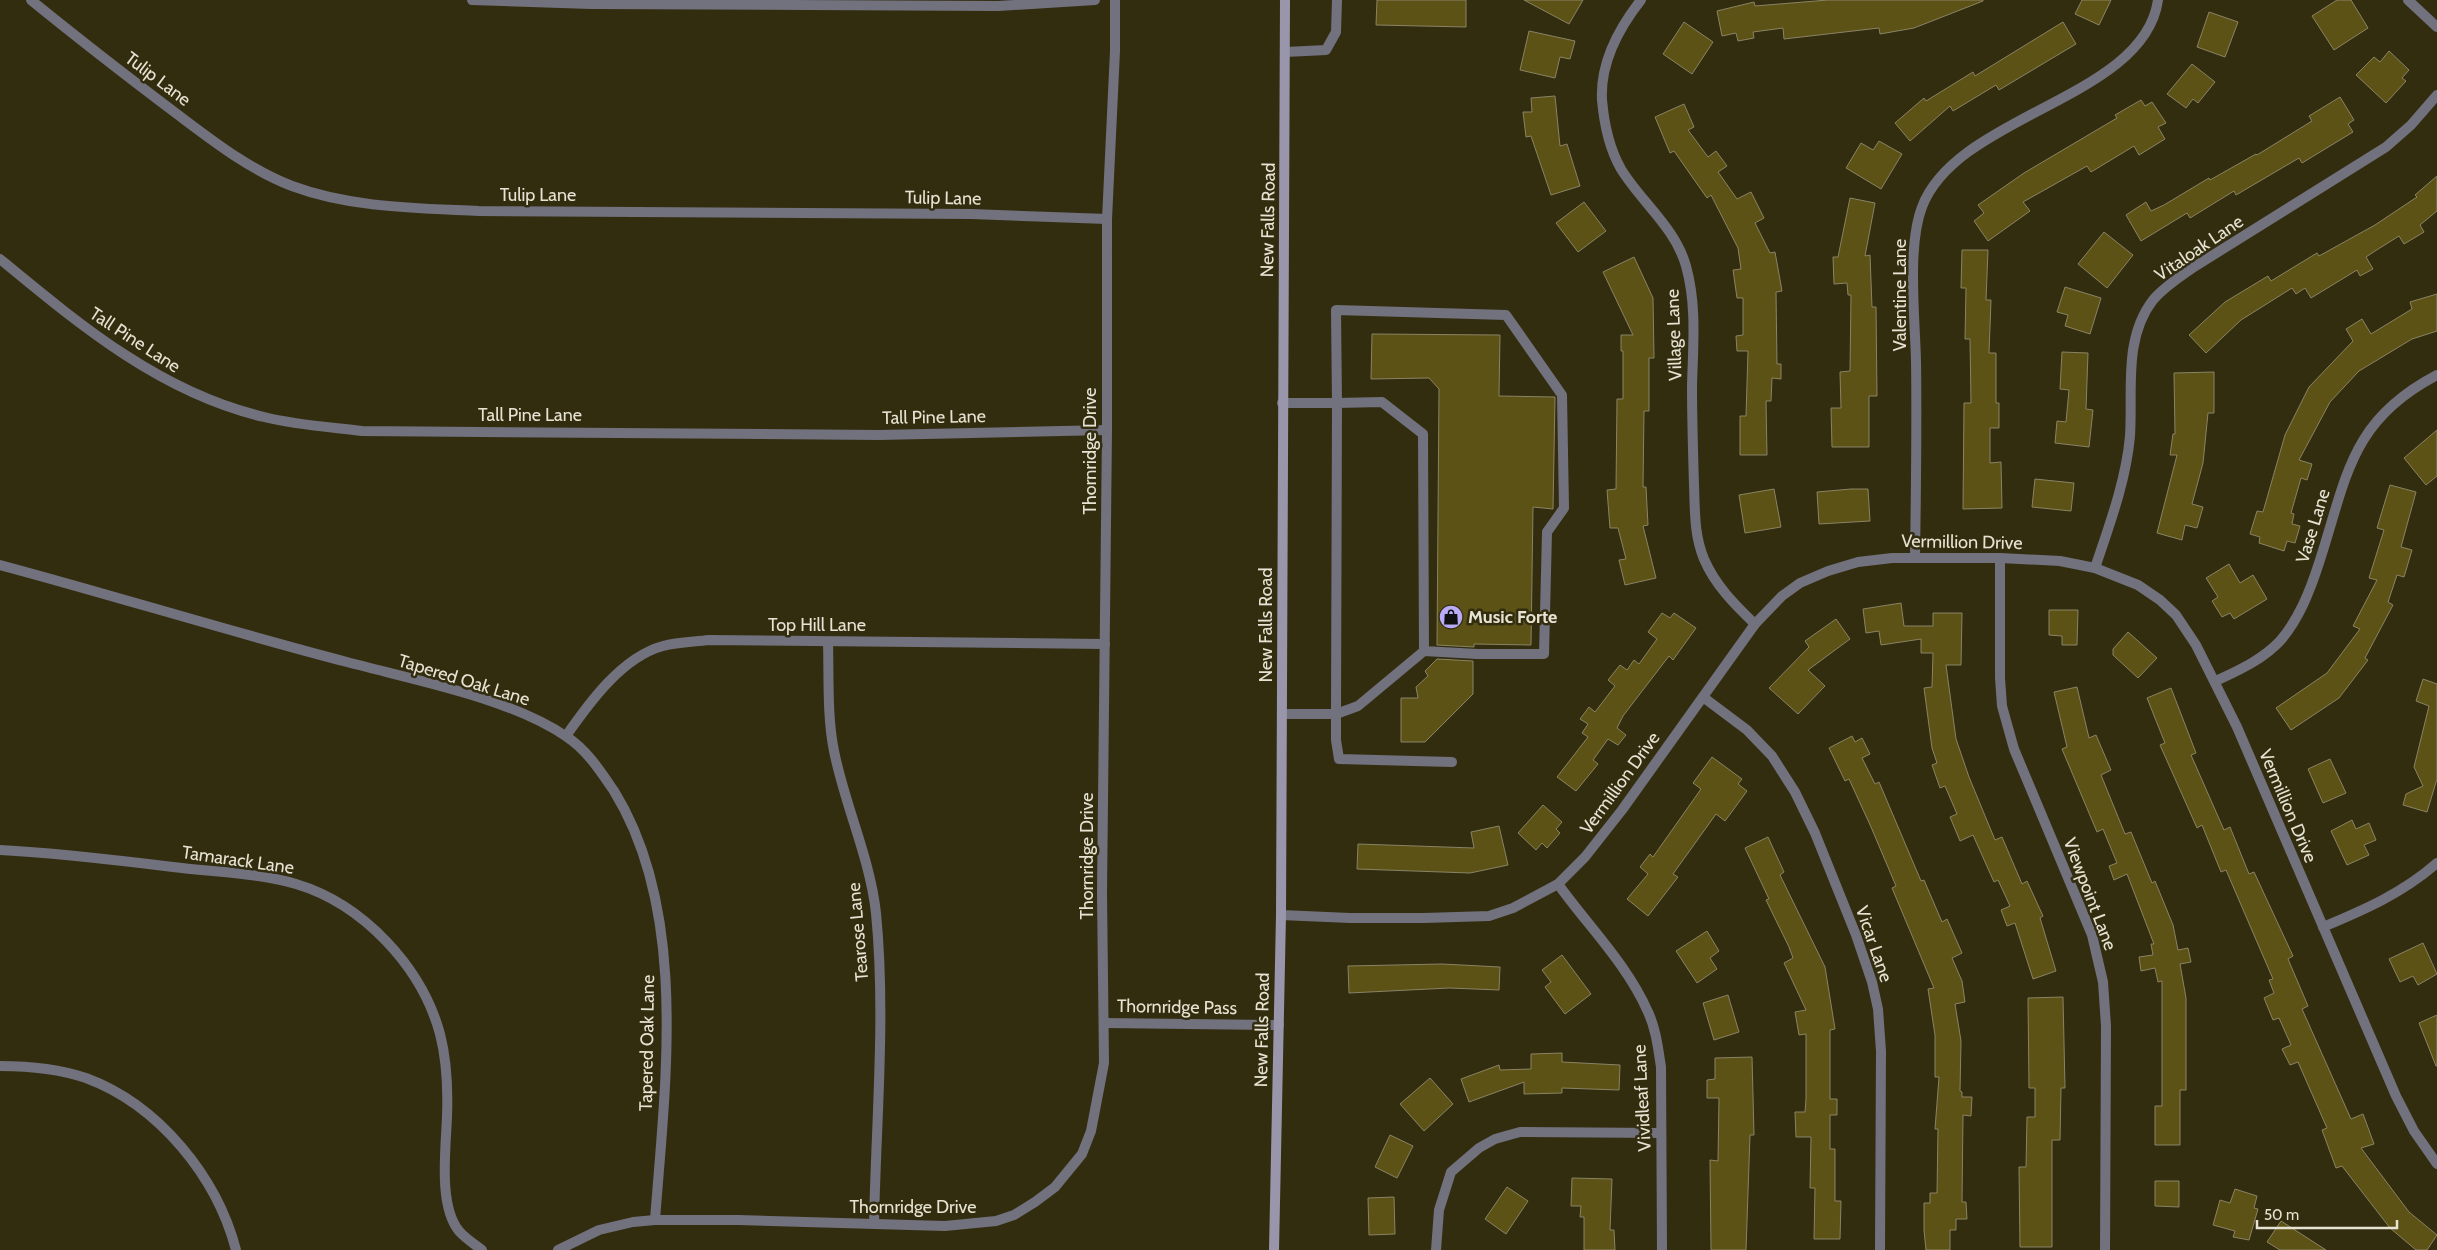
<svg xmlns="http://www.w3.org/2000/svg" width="2437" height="1250" font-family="Cabin,sans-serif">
<rect width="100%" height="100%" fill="#332d10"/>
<g fill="#5d5216" stroke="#8a8364">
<path d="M1377,0h89v27l-90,-2z"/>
<path d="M1524,0h59l-14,24z"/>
<path d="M1828,0h155v1l-69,27 -34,6 -1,-6 -95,11 -1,-11 -30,4 1,6 -16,3 -2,-8 -14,3 -5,-25 37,-9 1,4z"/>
<path d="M2082,0h29l-12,25 -24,-11z"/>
<path d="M2337,0h14l17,28 -34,22 -22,-34z"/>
<path d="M2209,12l29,10 -13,35 -28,-10z"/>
<path d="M1684,22l29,20 -21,32 -29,-20z"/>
<path d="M2063,22l13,22 -77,46 -3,-5 -43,26 -3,-5 -40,35 -15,-18 29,-25 2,3 47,-29 2,4z"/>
<path d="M1529,31l46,10 -5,18 -10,-2 -5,21 -35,-8z"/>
<path d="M2389,51l20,19 -7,8 4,3 -20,22 -30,-28 18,-18 6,5z"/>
<path d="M2192,64l23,18 -17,21 -5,-4 -7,9 -19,-14z"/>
<path d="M1555,96l5,50 7,-2 13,42 -29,9 -20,-59 -5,1 -3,-25h9l-1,-14z"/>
<path d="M2340,97l14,23 -6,4 5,8 -51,31 -3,-5 -63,37 -2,-4 -44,27 -3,-5 -46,28 -15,-26 20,-13 5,9 13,-6 45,-27 1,2 46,-26 1,1 55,-34 -3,-5z"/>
<path d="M2141,100l4,6 7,-4 14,21 -8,4 7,12 -26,16 -5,-9 -43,26 -4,-6 -64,36 7,9 -42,30 -14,-20 10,-8 -6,-8 46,-32 93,-55 -2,-3z"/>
<path d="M1684,104l10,23 -6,3 20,27 8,-6 11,15 -9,6 19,27 14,-7 13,26 -9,5 15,30 5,-1 7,39 -6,1 1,72h4v15l-9,-1 -1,23h-5l1,54h-27v-39h6l2,-65h-11l-1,-15 7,-1v-37h-6l-4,-28 8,-1 -3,-21 -27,-53 -4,3 -33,-47 -4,2 -15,-36z"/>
<path d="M1879,141l23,13 -21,35 -35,-21 15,-25 12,7z"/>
<path d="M2437,176v35l-17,14 4,7 -20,12 -5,-8 -24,15 -9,6 7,12 -13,7 -3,-6 -46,28 -6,-10 -9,6 -4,-6 -51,32 -35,33 -17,-18 36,-33 43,-26 3,5 46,-28 2,3 56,-31 42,-28 -2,-2z"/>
<path d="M1850,198l25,5 -10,53 5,-1 2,52h4l1,89h-8v51h-37l-1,-39h10l-1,-36 10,-1 1,-76h-3l-1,-12 -13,1 -1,-27h5z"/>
<path d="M1584,202l22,29 -28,21 -22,-29z"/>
<path d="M2104,232l29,23 -26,33 -29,-24z"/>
<path d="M1962,250h26l-2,50h5l-2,53h7v50h3v25h-9v35l11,-1 1,46 -39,1 1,-106h7l-1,-64h-5l1,-51h-5z"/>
<path d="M1634,257l19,41 1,60h-5v53h-5l-1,76h3l2,38 -5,1 13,52 -31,7 -6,-25 7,-1 -8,-31h-8l-3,-38 9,-1 1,-90h6v-48h-2v-16h12l-30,-63z"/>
<path d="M2065,287l36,11 -11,36 -25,-8 3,-11 -11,-3z"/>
<path d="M2437,294v37l-25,8 -53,32 -29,31 -31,58 13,4 -5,16 -6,-2 -10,35 3,1 -2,10 8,2 -5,17 -8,-2 -3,10 -25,-8 1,-6 -10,-3 7,-23 6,1 22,-77 24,-48 44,-46 -7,-12 16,-10 9,15 41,-25 -2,-7z"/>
<path d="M1372,334l128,1 -1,61 56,1 -2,112 -20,-2 -2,138 -57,-1v3l-37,-2 2,-256 -10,-11 -58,1z"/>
<path d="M2062,352l26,1 -2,56 7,1 -4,37 -34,-4 2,-22 9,1 3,-32 -9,-1z"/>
<path d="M2214,372v41h-6l-5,50 -11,41 11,3 -6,21 -12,-3 -3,15 -25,-7 20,-78h-7l3,-21h2l-1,-61z"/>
<path d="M2437,430v46l-11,9 -22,-27z"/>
<path d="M2035,479l39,4 -3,28 -39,-4z"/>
<path d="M2390,485l26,7 -15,55 11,3 -8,27 -7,-2 -9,27 5,3 -28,53 3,2 -29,38 -48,32 -15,-22 51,-35 33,-44 -7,-3 24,-46 -8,-2 15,-48 -7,-2z"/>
<path d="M1774,489l7,38 -36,6 -6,-38z"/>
<path d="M1851,489h17l2,32 -51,3 -2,-32z"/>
<path d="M2229,564l11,19 13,-8 14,24 -33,20 -4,-6 -8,4 -10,-16 6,-4 -12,-19z"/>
<path d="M1901,603l3,23h29v-13h29l-1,52h-15l10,74 13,38 26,63 7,-3 20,47 5,-3 16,35 -3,2 16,53 -23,8 -18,-56 -8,3 -6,-16 9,-4 -12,-26 -4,2 -21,-47 -13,6 -10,-24 7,-3 -12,-28 -5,2 -8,-23 5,-2 -5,-15 -8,-60 8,-1 1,-34h-12v-14l-40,6 -2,-14 -13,2 -3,-24z"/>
<path d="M2049,610h29l-1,35h-15v-9l-13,-1z"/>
<path d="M1662,613l8,5 4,-5 22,15 -23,32 -4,-4 -46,60 -6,12 9,7 -8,10 -10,-6 -15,21 5,4 -22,27 -19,-14 31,-40 -6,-4 6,-9 -8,-5 9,-12 6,5 20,-26 -7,-6 12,-15 7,5 7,-10 5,4 18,-25 -9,-7z"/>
<path d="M1836,619l14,20 -42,31 17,16 -27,28 -29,-26 40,-41 -4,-6z"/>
<path d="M2128,632l29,26 -19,20 -25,-23v-6z"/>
<path d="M1437,659l36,2v33l-48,48h-24v-44h17l-2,-11 12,-11 -3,-5z"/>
<path d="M2423,679l14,5v95l-10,33 -24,-7 3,-11 17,-8 -9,-19 15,-61 -13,-5z"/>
<path d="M2077,687l12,51 7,-3 15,35 -10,5 24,59 6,-2 21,51 3,-2 18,44 5,25 10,-2 3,14 -11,2 6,34v92h-6v55h-25v-39h7v-125l-4,1 -3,-14 -14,3 -2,-14 14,-2 -2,-11h3l-27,-70 -13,6 -5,-14 8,-3 -14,-34 -6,3 -35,-83 5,-2 -13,-55z"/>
<path d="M2171,688l25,65 -5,2 33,75 6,-3 19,47 5,-2 39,84 -5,3 20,47 -6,3 49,110 12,-5 11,30 -13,4 48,64 28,23 -10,15h-11l-26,-22 -48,-62 -6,2 -14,-38 5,-2 -29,-66 -8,3 -8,-16 9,-4 -12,-27 -6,2 -9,-22 10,-5 -5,-13 4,-1 -47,-109 -5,2 -19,-47 -5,3 -37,-83 5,-2 -18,-45z"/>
<path d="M1852,736l3,6 7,-4 8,16 -8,4 13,26 4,-2 42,99 3,-1 18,42 5,-3 15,34 -10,5 10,23 3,21 -10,2 6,37 -1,50 2,1v5h10l-1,19 -8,-1 -1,87h4l1,17h-11v11h-6v20h-24l-2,-20v-27h6v-10h7l1,-64h-3l4,-52h-4v-42l-7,-46 6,-1 -42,-100 4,-2 -25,-59 -22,-48 -4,2 -16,-33z"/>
<path d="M1712,757l30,22 -4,5 9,7 -22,30 -9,-7 -43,60 5,3 -30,39 -21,-17 21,-25 -8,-7 10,-13 3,3 48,-68 -8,-6z"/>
<path d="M2330,759l16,34 -23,10 -15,-34z"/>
<path d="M1543,805l19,17 -6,7 4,4 -13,15 -5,-5 -6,7 -18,-17z"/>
<path d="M2352,820l4,9 13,-6 7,17 -12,5 5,10 -22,10 -16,-34z"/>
<path d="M1499,826l9,39 -38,8 -113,-4 1,-25 116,4 -3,-16z"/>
<path d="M1768,837l16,35 -4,3 45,92 10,62 -5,1v69h7v16h-7v34h5v52h6l-1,38h-26l1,-51h-5l1,-51h-15l-1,-25h10l1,-13v-65l-7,1 -4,-23 11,-2 -22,-47 9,-5 -4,-11 -23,-47 3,-1 -24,-51z"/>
<path d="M1707,931l12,20 -9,7 7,11 -20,14 -21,-32z"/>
<path d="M2423,943l14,31 -19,11 -5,-9 -13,6 -11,-23z"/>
<path d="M1562,955l29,39 -26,20 -20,-27 6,-5 -9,-12z"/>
<path d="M1442,964l58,3 -1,23 -50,-2 -100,5 -1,-27z"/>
<path d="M1728,995l11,37 -25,8 -11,-37z"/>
<path d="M2063,997l2,91h-4l-1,52h-8v107h-32l-1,-80h7l1,-50h8v-29h-6l-1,-90z"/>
<path d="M2437,1015v51h-1l-17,-43z"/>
<path d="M1562,1053v9l58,3 -1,25 -57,-2v5l-38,1v-12l-55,20 -8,-23 38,-14 1,5 31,-1v-15z"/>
<path d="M1752,1057l2,78h-4l-4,115h-35l-1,-90 8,1 1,-63h-12v-18l8,-1v-21z"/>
<path d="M1430,1078l23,26 -29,27 -24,-27z"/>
<path d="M1390,1135l23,11 -16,32 -22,-11z"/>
<path d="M1572,1178l40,1 -2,51h4l1,20h-31v-33h-4l1,-11h-10z"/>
<path d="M2155,1181h24v26l-24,-1z"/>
<path d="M1507,1187l21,14 -22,33 -21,-15z"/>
<path d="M2235,1189l22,7 -3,12 4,1 -9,31 -16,-3 2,-6 -22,-6 7,-25 10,3z"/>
<path d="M1394,1197l1,37 -26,1 -1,-37z"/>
<path d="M2281,1221l45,29h-46l-13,-8z"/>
</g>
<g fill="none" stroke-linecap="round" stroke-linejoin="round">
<g stroke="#72717e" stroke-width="10">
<path d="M1285,52l41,-2 10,-18 1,-32"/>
<path d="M1282,403h55l-1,311 22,-8 66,-55 -1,-217 -41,-32 -45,1 -1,-93 170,5 56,80 2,113 -17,24 -3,122h-67l-53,-3"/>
<path d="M1282,714h54v26l3,19 113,3"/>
</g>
<g stroke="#72717e" stroke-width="10">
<path d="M31,0c48,39 97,77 146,114 36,27 73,56 115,72 59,22 125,22 187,25l492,3 136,5"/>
<path d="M472,0l119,4 407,2 97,-6"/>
<path d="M1641,0c-22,28 -41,63 -39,100 2,23 7,48 19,69 20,33 54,58 65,97 11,39 7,80 6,120 0,33 1,66 2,99 1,25 0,50 10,74 11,26 31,46 51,65"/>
<path d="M2408,0l29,27"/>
<path d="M0,259c80,66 161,134 264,158 32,8 65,10 98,14l517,4 228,-5"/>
<path d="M1915,557c1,-65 2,-131 1,-196 -1,-43 -9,-115 6,-154 35,-93 222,-108 236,-207"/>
<path d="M2000,558v120l2,28 12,43 78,186 11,47 3,44 -1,224"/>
<path d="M0,565c116,31 231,67 347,97 67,18 164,36 220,75 20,13 34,35 47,54 75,121 51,294 41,429"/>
<path d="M2095,568c14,-42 31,-87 35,-132 3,-45 -7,-97 23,-136 12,-14 27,-23 41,-33l192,-120 25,-22 26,-30"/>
<path d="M828,642c1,36 -1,74 6,109 11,55 36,107 42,162 10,103 0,208 -2,311"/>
<path d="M2216,681c23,-11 46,-21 64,-40 19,-22 30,-50 39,-78 28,-85 30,-142 118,-188"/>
<path d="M1703,697l44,33 25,26 23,36 20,41 41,102 16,47 6,27 3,42 -1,199"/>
<path d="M566,736c23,-33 56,-79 97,-90 15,-4 30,-4 46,-6l396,4"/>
<path d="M0,850c58,3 116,10 173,17 39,5 86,6 123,17 67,20 126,83 144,150 7,27 8,55 7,82 -1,32 -9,89 12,115 6,7 15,13 23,19"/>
<path d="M1558,884c30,42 69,80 90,128 8,17 10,36 13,55l1,183"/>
<path d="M1281,915l69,3h74l65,-2 24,-8 45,-24 27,-27 37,-47 133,-186 27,-28 18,-13 28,-12 30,-9 34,-4h108l60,3 35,7 43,17 22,15 16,15 20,30 41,82 159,369 18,35 23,33"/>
<path d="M2323,927c41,-17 80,-34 114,-64"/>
<path d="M1104,1023l175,2"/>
<path d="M0,1066c29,0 59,3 86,12 73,27 131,99 150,172"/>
<path d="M558,1250l41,-20 34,-8 22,-2h83l207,6 51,-5 18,-6 21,-13 20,-15 27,-33 9,-23 13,-68 -2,-170 5,-463v-211l8,-168v-51"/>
<path d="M1436,1250l3,-40 12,-38 28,-24 16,-9 25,-7 141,1"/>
</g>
<path stroke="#9996ac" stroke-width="10" d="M1274,1250l7,-335 4,-915"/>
</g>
<defs>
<g id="shop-disc" transform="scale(1.25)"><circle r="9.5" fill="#b9abf7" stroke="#332d10"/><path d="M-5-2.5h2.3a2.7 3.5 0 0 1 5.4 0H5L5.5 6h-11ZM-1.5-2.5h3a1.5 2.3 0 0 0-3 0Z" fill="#111"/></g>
</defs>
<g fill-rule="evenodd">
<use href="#shop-disc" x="1451" y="617"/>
</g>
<g text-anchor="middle" stroke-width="5" stroke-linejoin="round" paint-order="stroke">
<g font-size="18" fill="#e6e3d2" stroke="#332d10">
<text transform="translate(158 79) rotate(37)" y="6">Tulip Lane</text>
<text x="538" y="201">Tulip Lane</text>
<text transform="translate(943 198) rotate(1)" y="6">Tulip Lane</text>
<text transform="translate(1268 220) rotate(-89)" y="6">New Falls Road</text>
<text transform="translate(2199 248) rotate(-34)" y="6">Vitaloak Lane</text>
<text transform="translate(1900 295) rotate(-90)" y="6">Valentine Lane</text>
<text transform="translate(1674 335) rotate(-92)" y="6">Village Lane</text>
<text transform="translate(135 340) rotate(33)" y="6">Tall Pine Lane</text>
<text x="530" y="421">Tall Pine Lane</text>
<text transform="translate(934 417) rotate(-1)" y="6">Tall Pine Lane</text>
<text transform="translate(1090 451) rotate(-90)" y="6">Thornridge Drive</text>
<text transform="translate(2313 526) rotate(-73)" y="6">Vase Lane</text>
<text transform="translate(1962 542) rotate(1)" y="6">Vermillion Drive</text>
<text x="817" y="631">Top Hill Lane</text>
<text transform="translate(1266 625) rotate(-90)" y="6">New Falls Road</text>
<text transform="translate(464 680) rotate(17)" y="6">Tapered Oak Lane</text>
<text transform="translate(1620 783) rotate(-54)" y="6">Vermillion Drive</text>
<text transform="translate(2288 806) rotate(67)" y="6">Vermillion Drive</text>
<text transform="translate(1087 856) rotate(-90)" y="6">Thornridge Drive</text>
<text transform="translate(238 860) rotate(8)" y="6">Tamarack Lane</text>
<text transform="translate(2090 894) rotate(69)" y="6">Viewpoint Lane</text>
<text transform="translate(858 932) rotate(-95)" y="6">Tearose Lane</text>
<text transform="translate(1874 944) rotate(71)" y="6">Vicar Lane</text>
<text transform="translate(1177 1007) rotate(1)" y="6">Thornridge Pass</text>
<text transform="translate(1262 1030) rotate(-89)" y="6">New Falls Road</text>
<text transform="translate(647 1043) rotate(-89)" y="6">Tapered Oak Lane</text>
<text transform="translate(1642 1098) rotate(-93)" y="6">Vividleaf Lane</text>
<text x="913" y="1213">Thornridge Drive</text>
</g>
<g font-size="18" font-weight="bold" fill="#e6e3d2" stroke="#332d10" text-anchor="start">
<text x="1468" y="623">Music Forte</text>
</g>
</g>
<path d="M2257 1220v8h140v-8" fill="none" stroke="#e6e3d2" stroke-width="2.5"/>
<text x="2264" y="1220" font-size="15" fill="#e6e3d2" stroke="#332d10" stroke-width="4" paint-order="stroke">50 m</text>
</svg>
